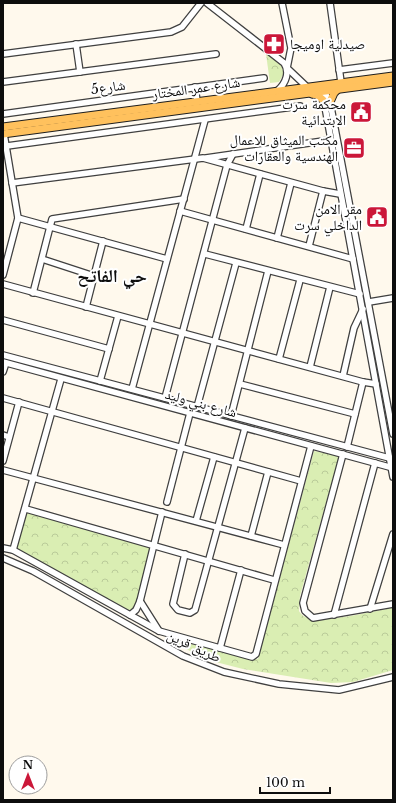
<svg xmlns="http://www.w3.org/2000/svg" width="396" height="803" font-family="'Libre Baskerville','Noto Naskh Arabic',serif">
<defs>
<pattern id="park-crowns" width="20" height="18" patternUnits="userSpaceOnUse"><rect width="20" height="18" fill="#daeeb3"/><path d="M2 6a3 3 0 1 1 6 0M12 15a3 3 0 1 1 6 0" fill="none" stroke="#bacb99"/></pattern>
</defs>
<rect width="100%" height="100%" fill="#fff9ed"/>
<g fill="url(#park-crowns)">
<path d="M266,54l14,9 4,10 -5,9 -9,1z"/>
<path d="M314,451l25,5 -39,140 -1,15c3,5 7,7 12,8 19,3 62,-8 82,-11v62l-40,12 -22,1 -88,-14 -39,-10 -35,-20 89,20z"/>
<path d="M25,508l129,35 -19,67 -7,3 -115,-62z"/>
</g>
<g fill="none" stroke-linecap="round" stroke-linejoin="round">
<g stroke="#404040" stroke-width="8">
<g id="minor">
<path d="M207,3l77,60c6,9 2,20 -6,27"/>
<path d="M282,3l9,45 -4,20 19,18 1,3"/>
<path d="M330,3l11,79"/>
<path d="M76,44l4,28"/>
<path d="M3,54l168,-22 11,-5 19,-24"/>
<path d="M339,70l54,-7"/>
<path d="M3,82l213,-28"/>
<path d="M195,87l2,14"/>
<path d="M324,91l6,11 63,332"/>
<path d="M323,96l70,381"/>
<path d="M3,114l261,-36"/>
<path d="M7,146l293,-40"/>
<path d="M206,158l124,-18"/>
<path d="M12,183l191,-25 120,33 17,3"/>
<path d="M180,211l173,48"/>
<path d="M18,218l149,41"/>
<path d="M246,229l14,-55"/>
<path d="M277,238l14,-55"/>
<path d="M309,246l14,-55"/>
<path d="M205,254l155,40"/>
<path d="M42,259l52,17"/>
<path d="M3,275l15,-57 -14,-84"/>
<path d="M3,284l360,98 13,2"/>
<path d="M33,293l19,-74 132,-20"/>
<path d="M369,302l24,-4"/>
<path d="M86,307l17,-66"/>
<path d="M3,320l106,29"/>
<path d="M3,355l390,104"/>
<path d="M279,359l21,-79"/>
<path d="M3,362l390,106"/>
<path d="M310,367l20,-80"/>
<path d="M3,372l3,-9"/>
<path d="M343,376l11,-48 9,-19"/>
<path d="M100,381l18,-65"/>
<path d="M240,384l115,30"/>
<path d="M132,389l73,-269"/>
<path d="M3,398l298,83"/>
<path d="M165,398l62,-233 6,-11"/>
<path d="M197,407l39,-144"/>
<path d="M231,416l37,-145"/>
<path d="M3,435l6,2"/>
<path d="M347,447l16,-65"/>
<path d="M343,454l-40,149 2,8 8,7 80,-14"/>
<path d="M3,461l16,-59"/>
<path d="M3,470l281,75"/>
<path d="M167,502l23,-89"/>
<path d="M26,509l248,71"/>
<path d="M196,521l18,-64"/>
<path d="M251,536l17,-64"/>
<path d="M3,548l10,2 146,81 93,26 4,-3 55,-208"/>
<path d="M13,550l48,-171"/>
<path d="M185,554l-12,50 5,6 12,3 5,-3 50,-182"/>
<path d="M3,558l30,13 150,85 41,16 55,12 60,6 54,-13"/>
<path d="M140,601l19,30"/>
<path d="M370,609l23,-75"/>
<path d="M130,615l6,-5 4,-9 22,-89"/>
<path d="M334,615l41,-152"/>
<path d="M220,648l21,-78"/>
</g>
</g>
<g stroke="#1e1e1e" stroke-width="9">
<g id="major">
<path d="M312,94l5,1 6,5"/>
<path d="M330,102l4,-9 4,-4"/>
<path d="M3,127l390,-51"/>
<path d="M3,134l390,-52"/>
</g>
</g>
<use href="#minor" stroke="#fff" stroke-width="5.5"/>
<use href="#major" stroke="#ffc15d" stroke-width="7"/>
</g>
<defs>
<g id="pharmacy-square" transform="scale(1.15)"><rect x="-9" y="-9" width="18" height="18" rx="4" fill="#cb1739" stroke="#fff"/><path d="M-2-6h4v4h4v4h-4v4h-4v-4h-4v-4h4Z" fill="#fff"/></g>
<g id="civic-square" transform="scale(1.15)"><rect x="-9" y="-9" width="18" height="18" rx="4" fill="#cb1739" stroke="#fff"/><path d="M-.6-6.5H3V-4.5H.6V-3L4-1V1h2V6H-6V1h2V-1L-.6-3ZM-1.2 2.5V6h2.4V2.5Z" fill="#fff"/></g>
<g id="office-square" transform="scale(1.15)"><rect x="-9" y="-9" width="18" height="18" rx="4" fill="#cb1739" stroke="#fff"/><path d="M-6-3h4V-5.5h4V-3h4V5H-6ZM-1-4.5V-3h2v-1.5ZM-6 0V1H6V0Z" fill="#fff"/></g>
</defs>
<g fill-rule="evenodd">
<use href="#pharmacy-square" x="274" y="44"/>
<use href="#civic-square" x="361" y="112"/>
<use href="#office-square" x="354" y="148"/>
<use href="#civic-square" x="377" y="217"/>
</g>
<g text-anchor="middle" stroke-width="4" stroke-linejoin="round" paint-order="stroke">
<g font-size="14" fill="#0d0d0d" stroke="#fff" text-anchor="end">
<text x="290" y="49" text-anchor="start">صيدلية اوميجا</text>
<text x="346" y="109">محكمة سرت<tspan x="346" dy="16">الابتدائية</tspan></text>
<text x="338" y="145">مكتب الميثاق للاعمال<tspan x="338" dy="16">الهندسية والعقارات</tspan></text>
<text x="362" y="214">مقر الامن<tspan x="362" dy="16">الداخلي سرت</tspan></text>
</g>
<g font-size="14" fill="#0d0d0d" stroke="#fff">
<text transform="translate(108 87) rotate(-8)" y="5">شارع5</text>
<text transform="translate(196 88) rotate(-8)" y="5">شارع عمر المختار</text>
<text transform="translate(201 403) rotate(15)" y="5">شارع بني وليد</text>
<text transform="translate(194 646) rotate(25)" y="5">طريق قرين</text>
</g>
<g font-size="18" font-weight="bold" fill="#0d0d0d" stroke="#fff">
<text x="112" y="282">حي الفاتح</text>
</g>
</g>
<rect width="396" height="803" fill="none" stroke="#0d0d0d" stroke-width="8"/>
<g transform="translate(28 775)"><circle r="19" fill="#ffffff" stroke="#9e9e9e"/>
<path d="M0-3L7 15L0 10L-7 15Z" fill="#cb1739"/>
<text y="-6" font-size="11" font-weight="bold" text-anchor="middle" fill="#0d0d0d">N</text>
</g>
<path d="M260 787v6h70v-6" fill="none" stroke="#0d0d0d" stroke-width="2"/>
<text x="266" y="787" font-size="12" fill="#0d0d0d" stroke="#ffffff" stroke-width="3" paint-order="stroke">100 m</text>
</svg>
